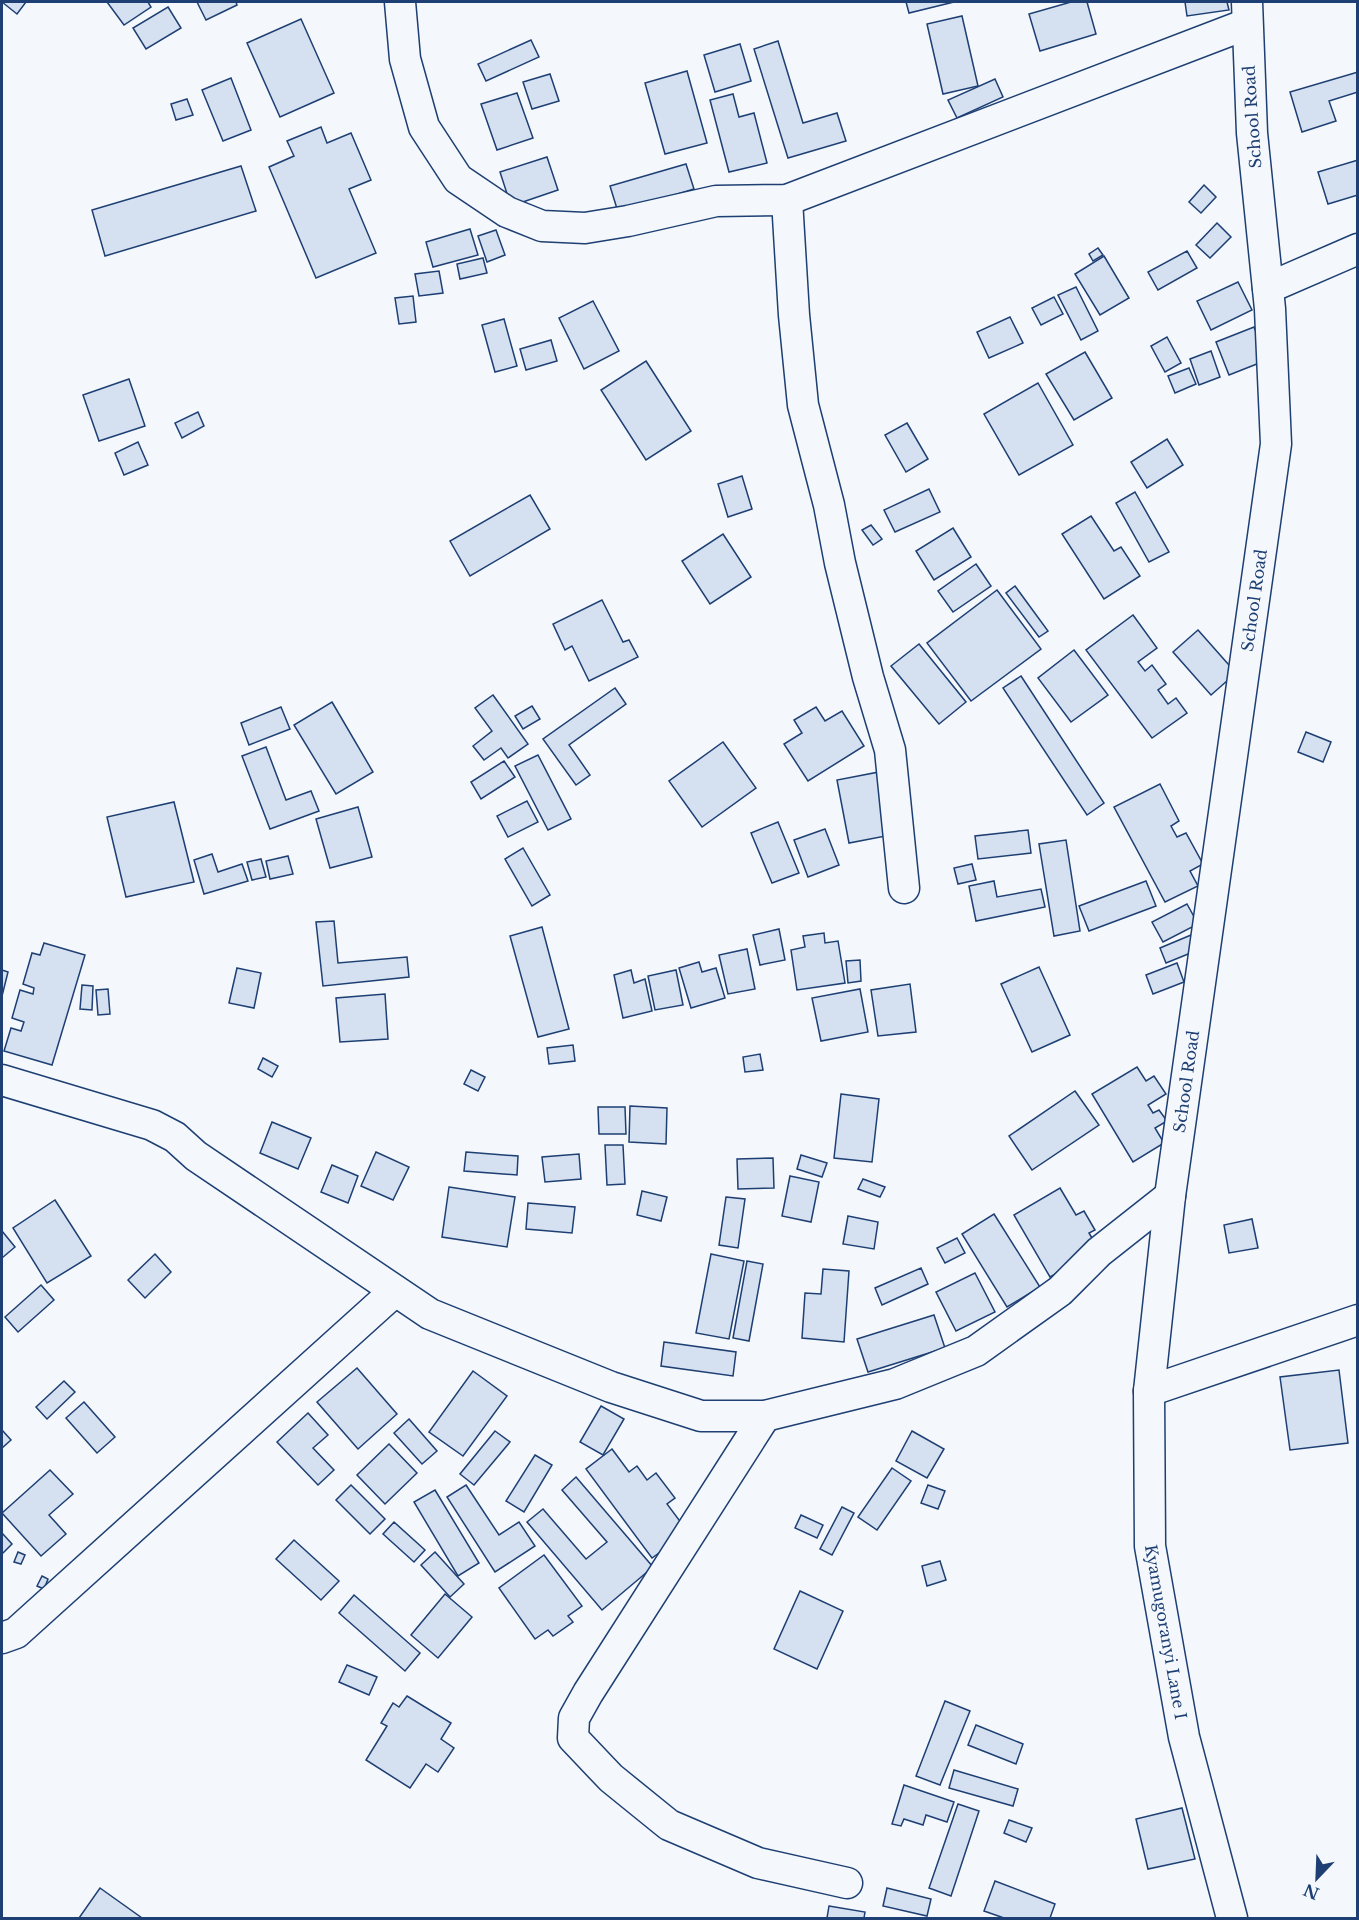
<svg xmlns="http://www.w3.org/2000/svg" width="1359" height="1920" font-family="'Libre Baskerville',serif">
<rect width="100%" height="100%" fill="#f4f7fb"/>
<g fill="#d5e0f0" stroke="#1d3f73" stroke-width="1.5">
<path d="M2,2h24l-9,12z"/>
<path d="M107,2h41l3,5 -27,18z"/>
<path d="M197,2h39l1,3 -31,15z"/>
<path d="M906,2h48l-45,11z"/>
<path d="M1071,2h16l9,32 -56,17 -11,-37z"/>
<path d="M1185,2h42l2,8 -42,6z"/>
<path d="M168,7l13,21 -35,21 -13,-21z"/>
<path d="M962,16l16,70 -35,8 -16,-70z"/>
<path d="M301,19l33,74 -54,24 -33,-74z"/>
<path d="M531,40l8,17 -53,24 -8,-17z"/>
<path d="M778,41l25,82 34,-10 9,28 -58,17 -34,-109z"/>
<path d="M740,44l11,37 -36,11 -11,-37z"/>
<path d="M687,71l20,72 -42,11 -20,-71z"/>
<path d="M1358,72v20l-29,9 7,20 -34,11 -12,-40z"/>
<path d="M550,74l9,27 -27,8 -9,-27z"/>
<path d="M231,78l20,52 -28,11 -21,-51z"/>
<path d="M995,79l8,18 -46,21 -9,-18z"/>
<path d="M517,93l16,45 -36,12 -16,-46z"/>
<path d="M733,94l6,23 15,-4 13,50 -38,9 -19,-72z"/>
<path d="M187,99l6,16 -17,5 -5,-16z"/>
<path d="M321,127l6,16 24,-10 20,47 -22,9 27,64 -60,25 -47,-111 25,-11 -7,-15z"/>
<path d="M547,157l11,33 -47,16 -11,-34z"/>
<path d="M1358,160v35l-30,9 -10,-32z"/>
<path d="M686,164l8,25 -76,23 -8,-26z"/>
<path d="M241,166l15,45 -151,45 -13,-46z"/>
<path d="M1204,185l12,12 -15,16 -12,-11z"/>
<path d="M1217,223l14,14 -21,21 -14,-13z"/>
<path d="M470,229l8,26 -45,12 -7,-25z"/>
<path d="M496,230l9,25 -18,7 -9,-26z"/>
<path d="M1098,248l5,7 -10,6 -4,-7z"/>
<path d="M1187,251l10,17 -39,22 -10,-18z"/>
<path d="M1104,256l25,42 -29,17 -25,-41z"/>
<path d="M483,258l4,15 -27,6 -3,-15z"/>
<path d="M439,271l4,22 -24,3 -4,-22z"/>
<path d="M1238,282l14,28 -41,20 -14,-29z"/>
<path d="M1076,287l22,44 -17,9 -23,-45z"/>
<path d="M413,296l3,26 -17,2 -4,-26z"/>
<path d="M1054,297l9,17 -22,11 -9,-17z"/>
<path d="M593,301l26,50 -35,18 -25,-51z"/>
<path d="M1010,317l13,26 -34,15 -12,-26z"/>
<path d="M504,319l13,47 -22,6 -13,-47z"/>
<path d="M1254,327l13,33 -38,15 -13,-33z"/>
<path d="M1167,337l14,26 -16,9 -14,-26z"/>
<path d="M551,340l6,21 -31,9 -6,-21z"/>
<path d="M1211,351l9,26 -21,8 -9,-26z"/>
<path d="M1085,352l27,46 -38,22 -28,-46z"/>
<path d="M646,361l45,70 -45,29 -45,-70z"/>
<path d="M1189,368l7,16 -21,9 -7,-17z"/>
<path d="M129,379l16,47 -46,15 -16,-46z"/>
<path d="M1038,383l35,62 -54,30 -35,-61z"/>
<path d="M198,412l6,14 -22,12 -7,-15z"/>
<path d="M907,423l21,36 -22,13 -21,-37z"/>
<path d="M1167,439l16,26 -36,23 -16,-26z"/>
<path d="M138,442l10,23 -24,10 -9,-22z"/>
<path d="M742,476l10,33 -24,8 -10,-33z"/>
<path d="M929,489l11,23 -45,20 -11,-22z"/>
<path d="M1135,492l34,60 -20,10 -33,-59z"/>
<path d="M530,495l20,34 -80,47 -20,-35z"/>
<path d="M1091,516l23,35 7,-4 19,29 -36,23 -42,-65z"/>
<path d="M871,525l11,14 -9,6 -11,-15z"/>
<path d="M953,528l18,29 -37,23 -18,-29z"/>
<path d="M723,534l28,43 -41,27 -28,-43z"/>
<path d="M976,564l15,22 -38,26 -15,-21z"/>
<path d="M1015,586l33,45 -9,6 -33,-44z"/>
<path d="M997,590l44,59 -70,52 -44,-58z"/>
<path d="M602,600l21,42 6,-2 9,17 -49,24 -17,-35 -7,4 -12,-26z"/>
<path d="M1133,615l24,33 -19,14 7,9 7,-6 14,19 -8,6 10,14 8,-6 11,15 -35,25 -66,-88z"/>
<path d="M1198,630l38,43 -25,22 -38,-43z"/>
<path d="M919,644l47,58 -27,22 -48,-58z"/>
<path d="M1074,650l34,45 -37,27 -33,-44z"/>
<path d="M1021,676l83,127 -17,12 -84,-127z"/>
<path d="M615,688l11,16 -57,41 21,30 -14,10 -33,-46z"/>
<path d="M493,695l35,49 -20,14 -7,-10 -17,12 -11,-14 19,-15 -17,-23z"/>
<path d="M332,702l41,70 -37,22 -42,-69z"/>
<path d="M532,706l8,13 -17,10 -8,-13z"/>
<path d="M281,707l9,22 -41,16 -8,-22z"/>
<path d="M816,707l9,14 17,-10 22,35 -56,35 -24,-37 18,-11 -8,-13z"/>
<path d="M1306,732l25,10 -8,20 -25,-10z"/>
<path d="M723,742l33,46 -54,39 -33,-46z"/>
<path d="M266,747l20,53 25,-9 8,20 -49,18 -28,-73z"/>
<path d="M538,755l33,64 -23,11 -33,-64z"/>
<path d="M504,761l11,16 -34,22 -10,-17z"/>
<path d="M879,772l12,63 -42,8 -12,-63z"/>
<path d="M1160,784l19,37 -8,5 6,11 9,-4 17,31 -13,7 8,15 -33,16 -51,-95z"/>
<path d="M527,801l11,21 -30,15 -11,-21z"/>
<path d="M174,802l20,80 -68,15 -19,-80z"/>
<path d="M358,807l14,50 -42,11 -14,-49z"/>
<path d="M778,822l21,51 -27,10 -21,-50z"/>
<path d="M825,829l14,36 -31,12 -14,-37z"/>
<path d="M1028,830l3,23 -53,6 -3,-23z"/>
<path d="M1066,840l14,91 -26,5 -15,-92z"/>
<path d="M523,848l27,47 -18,11 -27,-47z"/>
<path d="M212,854l6,18 24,-8 6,17 -44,13 -10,-34z"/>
<path d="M288,856l5,18 -23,5 -4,-18z"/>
<path d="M261,859l5,18 -14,3 -5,-18z"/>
<path d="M972,864l4,16 -18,4 -4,-16z"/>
<path d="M994,881l3,16 44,-8 4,18 -69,14 -7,-35z"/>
<path d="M1146,881l10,25 -67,25 -10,-25z"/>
<path d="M1187,904l11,20 -35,18 -11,-20z"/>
<path d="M334,921l4,42 69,-6 2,20 -86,9 -7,-64z"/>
<path d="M542,927l27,102 -31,8 -28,-101z"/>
<path d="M779,929l6,31 -25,5 -7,-30z"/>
<path d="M824,933l1,10 13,-2 7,42 -48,7 -6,-40 14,-3 -2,-11z"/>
<path d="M1191,935l7,15 -32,13 -6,-15z"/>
<path d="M44,943l41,12 -33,110 -48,-14 7,-23 10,3 3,-9 -12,-4 8,-28 13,4 1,-6 -11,-4 9,-31 8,2z"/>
<path d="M747,949l8,40 -27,5 -9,-39z"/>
<path d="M860,960l1,21 -13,2 -2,-22z"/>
<path d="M699,962l3,10 14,-4 9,30 -34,10 -12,-40z"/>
<path d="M1177,963l7,19 -31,12 -7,-19z"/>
<path d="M1039,967l31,68 -38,17 -31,-68z"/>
<path d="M237,968l24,5 -7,35 -25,-5z"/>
<path d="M2,970l6,2 -6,24z"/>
<path d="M631,970l3,13 11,-4 7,32 -29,7 -9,-43z"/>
<path d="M676,970l7,35 -28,5 -7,-34z"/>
<path d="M910,984l6,48 -38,4 -7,-46z"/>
<path d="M82,985l11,1 -1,24 -12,-1z"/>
<path d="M108,989l2,25 -12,1 -2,-25z"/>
<path d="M860,989l8,43 -47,9 -9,-43z"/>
<path d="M385,994l3,45 -48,3 -4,-44z"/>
<path d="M573,1045l2,16 -26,3 -2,-16z"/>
<path d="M760,1054l3,16 -18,2 -2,-15z"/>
<path d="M263,1058l15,8 -6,11 -14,-8z"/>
<path d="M1137,1067l9,14 8,-5 12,18 -18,11 5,8 6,-3 8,11 -12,7 9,15 -31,19 -41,-68z"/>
<path d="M471,1070l14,7 -7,14 -14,-7z"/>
<path d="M1075,1091l24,34 -67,45 -23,-34z"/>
<path d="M841,1094l38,5 -7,63 -38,-4z"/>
<path d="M630,1106l37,2 -1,36 -37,-2z"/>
<path d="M598,1107h27l1,27h-27z"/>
<path d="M272,1122l39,16 -13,31 -38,-16z"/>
<path d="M605,1145h18l2,39 -18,1z"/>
<path d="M376,1152l33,15 -16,33 -32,-14z"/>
<path d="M466,1152l52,4 -1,19 -53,-4z"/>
<path d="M579,1154l2,25 -36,3 -3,-25z"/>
<path d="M801,1155l26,8 -5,14 -25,-8z"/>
<path d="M773,1158l1,30 -36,1 -1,-30z"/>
<path d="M332,1165l26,11 -10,27 -27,-11z"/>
<path d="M790,1176l29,6 -8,40 -29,-6z"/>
<path d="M863,1179l22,8 -5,10 -22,-8z"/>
<path d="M449,1187l66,10 -8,50 -65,-10z"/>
<path d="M1060,1188l16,27 8,-4 11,19 -6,3 10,17 -49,27 -36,-62z"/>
<path d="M642,1191l25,6 -6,24 -24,-6z"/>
<path d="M726,1197l19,2 -7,49 -19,-3z"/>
<path d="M55,1200l36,56 -44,27 -34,-55z"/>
<path d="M528,1203l47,4 -3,26 -46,-4z"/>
<path d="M994,1214l46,73 -33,20 -45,-73z"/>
<path d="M848,1216l30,6 -4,27 -31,-5z"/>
<path d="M1252,1219l6,29 -29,5 -5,-28z"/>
<path d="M2,1231l13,16 -13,11z"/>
<path d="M957,1238l8,15 -20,10 -8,-15z"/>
<path d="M155,1254l16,18 -26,26 -17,-18z"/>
<path d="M711,1254l33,7 -15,78 -33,-6z"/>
<path d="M747,1261l16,3 -14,77 -16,-3z"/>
<path d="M921,1268l7,16 -46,21 -7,-17z"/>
<path d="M823,1269l26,2 -5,71 -42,-4 3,-45 16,1z"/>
<path d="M975,1273l20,39 -39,19 -20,-39z"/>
<path d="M41,1285l13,15 -36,32 -13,-15z"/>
<path d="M934,1315l11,33 -77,24 -11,-33z"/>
<path d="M664,1342l72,10 -3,24 -72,-10z"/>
<path d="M357,1368l40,46 -39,35 -41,-47z"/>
<path d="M1339,1370l9,73 -58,7 -10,-73z"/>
<path d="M473,1371l34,25 -44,60 -34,-24z"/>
<path d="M64,1381l11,11 -28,27 -11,-12z"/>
<path d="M84,1402l31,35 -18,16 -31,-35z"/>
<path d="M601,1406l23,13 -21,36 -23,-13z"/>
<path d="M308,1413l20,22 -15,13 21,22 -16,15 -41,-43z"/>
<path d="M409,1419l28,32 -15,13 -28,-31z"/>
<path d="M2,1430l9,10 -9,8z"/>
<path d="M495,1431l15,11 -36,43 -14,-11z"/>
<path d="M912,1431l32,18 -17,29 -31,-17z"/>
<path d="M389,1444l28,29 -32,31 -28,-29z"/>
<path d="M612,1449l17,23 8,-6 10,14 9,-7 19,25 -8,6 21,28 -36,26 -66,-89z"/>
<path d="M535,1455l17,10 -28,47 -18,-11z"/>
<path d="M892,1468l19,13 -34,49 -19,-13z"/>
<path d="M50,1470l23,24 -24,21 17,19 -25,22 -39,-43z"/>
<path d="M576,1477l77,90 -51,43 -75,-88 16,-13 43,50 21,-17 -45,-52z"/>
<path d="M351,1485l34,34 -15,15 -34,-34z"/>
<path d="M466,1485l33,50 20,-13 16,24 -40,26 -48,-75z"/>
<path d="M928,1485l17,6 -7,18 -17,-6z"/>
<path d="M435,1490l44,73 -21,13 -44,-74z"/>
<path d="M842,1507l12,6 -22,42 -12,-6z"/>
<path d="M801,1515l22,10 -6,13 -22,-10z"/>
<path d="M394,1522l31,28 -11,12 -31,-28z"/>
<path d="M2,1533l10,11 -10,10z"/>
<path d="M294,1540l45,41 -18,19 -45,-41z"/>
<path d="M18,1552l7,3 -4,9 -7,-2z"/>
<path d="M435,1552l29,32 -14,13 -29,-32z"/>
<path d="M544,1555l38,51 -14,10 5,6 -20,14 -5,-6 -13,9 -36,-51z"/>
<path d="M940,1561l6,19 -19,6 -5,-20z"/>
<path d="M42,1576l6,3 -4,10 -7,-3z"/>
<path d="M800,1591l43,20 -26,58 -43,-20z"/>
<path d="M445,1594l27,23 -34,41 -27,-23z"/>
<path d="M354,1595l66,58 -15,18 -66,-58z"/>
<path d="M347,1665l30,12 -8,18 -30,-13z"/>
<path d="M407,1696l44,27 -10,16 13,9 -16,24 -12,-8 -16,24 -44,-28 21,-34 -6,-3 12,-20 6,4z"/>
<path d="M945,1701l25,10 -30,74 -24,-9z"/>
<path d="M976,1725l47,19 -7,20 -48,-19z"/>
<path d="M954,1770l64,19 -5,17 -64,-18z"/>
<path d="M904,1785l50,17 -7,20 -21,-7 -3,10 -19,-6 -3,7 -9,-2z"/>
<path d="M958,1804l21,7 -28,85 -22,-8z"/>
<path d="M1182,1808l13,51 -47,10 -12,-50z"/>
<path d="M1009,1820l23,8 -6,14 -22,-9z"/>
<path d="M995,1881l60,23 -5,14h-46l-20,-7z"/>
<path d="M100,1888l42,30h-63z"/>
<path d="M887,1888l44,11 -4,17 -44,-10z"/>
<path d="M829,1906l36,6 -1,6h-37z"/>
</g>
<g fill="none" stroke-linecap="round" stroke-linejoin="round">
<g stroke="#1d3f73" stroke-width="33">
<g id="minor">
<path d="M400,2l5,57 19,68 34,52 49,33 35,14 43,2 43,-7 88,-20 71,-1 460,-176"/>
<path d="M787,200l7,115 9,90 26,100 11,58 28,114 22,73 14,138"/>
<path d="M1268,288l90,-39"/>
<path d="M2,1080l150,45 23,12 21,19 234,158 181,73 90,29h64l130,-32 81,-33 84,-60 39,-39 71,-56"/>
<path d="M1149,1391l209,-71"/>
<path d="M765,1416l-177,277 -14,25 -1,20 38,40 58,47 89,38 89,20"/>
<path d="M2,1638l14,-5 379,-342"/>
<path id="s1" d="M1232,1918l-48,-181 -34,-191 -1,-155 21,-195 106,-752 -6,-135 -18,-176 -5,-131"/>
</g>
</g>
<use href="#minor" stroke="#f4f7fb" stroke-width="30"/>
</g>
<g text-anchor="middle" stroke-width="4.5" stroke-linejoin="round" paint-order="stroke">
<g font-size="16" fill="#1d3f73" stroke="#f4f7fb">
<text transform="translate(1252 117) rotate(-94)" y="6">School Road</text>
<text dy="6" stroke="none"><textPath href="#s1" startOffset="1334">School Road</textPath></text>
<text dy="6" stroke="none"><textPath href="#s1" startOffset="848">School Road</textPath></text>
<text transform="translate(1166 1632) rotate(80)" y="6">Kyamugoranyi Lane I</text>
</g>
</g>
<rect width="1359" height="1920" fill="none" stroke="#1d3f73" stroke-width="6"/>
<g transform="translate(1317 1878) rotate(203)" stroke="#f4f7fb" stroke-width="4.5" paint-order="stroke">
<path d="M0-4.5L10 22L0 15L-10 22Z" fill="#1d3f73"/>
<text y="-9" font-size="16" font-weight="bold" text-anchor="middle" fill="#1d3f73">N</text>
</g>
</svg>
